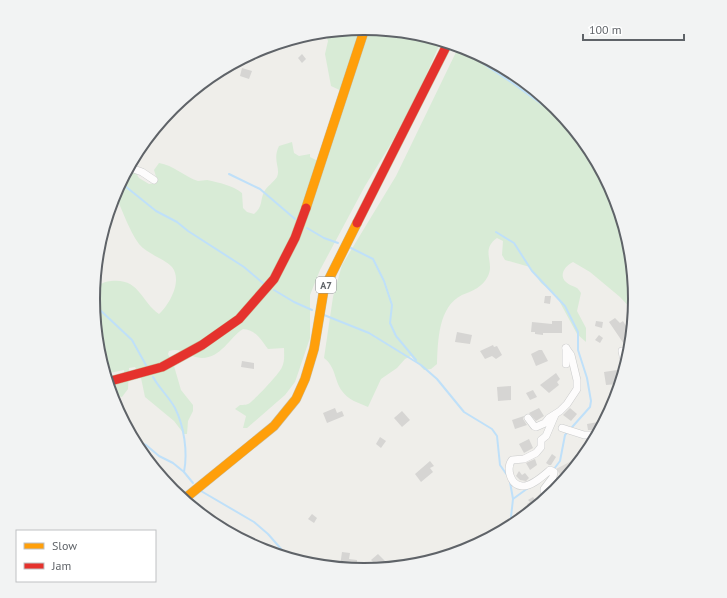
<svg xmlns="http://www.w3.org/2000/svg" width="727" height="598" font-family="'PT Sans',sans-serif">
<rect width="100%" height="100%" fill="#efeeea"/>
<path fill="#dfddda" d="M585,454l-21,26 -8,-11z"/>
<g fill="#d8ebd6">
<path d="M364,28l53,5 24,8 -18,41 -31,60 -27,44 -45,84 -10,25v43l-15,44 -10,13 -38,33h-4l3,-12 -11,-7 5,-4c4,0 8,0 11,-3 7,-6 29,-29 31,-35 3,-6 2,-13 2,-19l-16,1c-7,-9 -12,-19 -25,-20 -14,9 -22,29 -41,29 -13,0 -19,-11 -33,-7l-1,3 6,12 7,24 12,15v6l-5,10 -1,13h-3l-10,-13 -29,-24 -4,-19 -6,-11 -6,1 -1,21 -6,8 -11,-2 -3,-9 17,-4 -1,-12 -19,4 -5,-16 2,-7 -5,-12v-13l3,-13 -7,-4 1,-23c6,-1 11,-5 17,-5 29,-3 30,21 48,33 10,-9 24,-33 13,-47 -7,-8 -25,-13 -33,-23 -10,-14 -15,-30 -22,-45l-5,-1 17,-33 4,3 6,10 10,6 7,-1 1,-3 -3,-10 5,-7c14,2 26,14 39,18 3,0 6,-1 9,-1 13,3 25,5 35,13l1,15 4,4 7,2c9,-7 6,-14 10,-22 3,-6 10,-10 13,-15 4,-9 -5,-17 2,-31l13,-4 2,11 5,3 11,-2v3l10,5 26,-69 -15,-7 -6,-32 3,-13 -3,-9z"/>
<path d="M459,46l8,3c32,17 63,33 88,59 50,49 85,132 78,203l-13,-14 -30,-25 -17,-10c-7,3 -15,13 -7,20 6,6 10,2 15,11l-4,18 9,17v14l-9,-8 -21,-39 -15,-12 -11,-16 -25,-7 -3,-5 1,-14 -6,-3c-17,12 -2,24 -9,38 -5,11 -16,15 -26,19 -24,12 -24,46 -25,69l-6,5 -7,1 -13,-14 -6,3 -8,9 -16,11 -13,28c-9,-4 -20,-7 -26,-16 -8,-11 -6,-24 -18,-33l9,-61 9,-32 54,-89z"/>
</g>
<g fill="none" stroke-linecap="round" stroke-linejoin="round">
<g stroke="#bfe0f9" stroke-width="2">
<path d="M455,45l56,37 57,41"/>
<path d="M229,174l31,15 35,30"/>
<path d="M120,182l36,29 21,11 11,9 56,36 20,17"/>
<path d="M307,228l17,10 14,5"/>
<path d="M496,232l18,11 18,28 33,35 13,26v18l9,28 4,23 -1,6 -25,28 -5,26 -6,8"/>
<path d="M351,248l22,11 11,22 8,24 -2,18 6,13 20,24"/>
<path d="M274,290l20,12 18,8"/>
<path d="M93,307l7,3 32,30 15,27"/>
<path d="M324,315l45,18 52,32 16,14 27,33 28,17 5,7 3,29 7,10"/>
<path d="M153,377c6,11 16,20 22,31 9,18 13,44 9,64"/>
<path d="M132,439l14,6 13,11 14,7 11,9 9,11"/>
<path d="M201,491l53,31 14,12 21,24"/>
<path d="M513,499l15,-11"/>
<path d="M510,526l3,-27 -3,-17"/>
</g>
</g>
<g fill="#d6d5d3">
<path d="M295,38l2,5 -8,4 -3,-6z"/>
<path d="M302,54l4,5 -4,4 -4,-5z"/>
<path d="M242,68l10,3 -3,8 -9,-3z"/>
<path d="M545,296h6l-1,8 -6,-1z"/>
<path d="M615,318l5,5 3,-2 8,13 -1,14 -4,-5 -2,1 -15,-22z"/>
<path d="M552,321h10v12h-19v2l-8,-1v-2h-4l1,-10 20,2z"/>
<path d="M596,321l7,1 -1,6 -7,-2z"/>
<path d="M457,332l15,3 -2,9 -15,-2z"/>
<path d="M599,335l4,3 -3,5 -5,-3z"/>
<path d="M493,345l1,2 3,-1 5,9 -6,4 -4,-3 -7,3 -5,-8z"/>
<path d="M539,350h3l6,11 -12,5 -5,-12z"/>
<path d="M242,361l12,2v6l-13,-2z"/>
<path d="M617,370l1,14 -12,1 -2,-13z"/>
<path d="M556,373l4,6 -3,3 2,3 -10,8 -9,-8z"/>
<path d="M511,386v14l-13,1 -1,-14z"/>
<path d="M533,390l4,7 -7,3 -4,-7z"/>
<path d="M335,408l2,5 5,-2 2,5 -17,7 -4,-10z"/>
<path d="M539,408l5,8 -8,5 -7,-8z"/>
<path d="M570,408l7,6 -6,7 -8,-6z"/>
<path d="M402,411l8,9 -8,7 -8,-9z"/>
<path d="M524,416l-1,3 4,6 -12,4 -3,-9z"/>
<path d="M598,422l1,8h-11l-1,-6z"/>
<path d="M380,437l6,4 -5,7 -5,-4z"/>
<path d="M529,439l4,9 -9,5 -5,-9z"/>
<path d="M552,454l4,3 -5,8h-2l-3,-2z"/>
<path d="M535,459l2,6 -7,5 -4,-7z"/>
<path d="M430,461l4,5 -4,2 3,4 -12,10 -6,-8z"/>
<path d="M519,471l3,4 3,-2 4,5 -3,3 -6,-1 -4,-4z"/>
<path d="M533,497l3,4 3,-1 1,3 -20,17 -4,-7 12,-7 -1,-2 3,-2 -2,-2z"/>
<path d="M312,514l5,4 -3,5 -6,-4z"/>
<path d="M342,552l8,1 -1,6 8,1v3h12l-1,7 -28,-4z"/>
<path d="M378,554l10,10 -4,4h-5l-8,-8z"/>
</g>
<g fill="none" stroke-linecap="round" stroke-linejoin="round">
<g stroke="#cbcccc" stroke-width="8">
<g id="street">
<path d="M128,167l14,5 12,8"/>
<path d="M566,348v16"/>
<path d="M622,351l3,15"/>
<path d="M528,418l6,8 2,1 9,-4 4,-5 11,-7 7,-7 10,-15v-9l-6,-25 -5,-7"/>
<path d="M562,428l22,7h13"/>
<path d="M544,500v-11l9,-12 1,-5 -4,-2c-7,6 -19,17 -28,16 -12,-1 -16,-18 -10,-26l12,-1 12,-6 5,-6v-7l5,-4 9,-21"/>
</g>
</g>
<g stroke="#c8b996" stroke-width="10">
<g id="slow">
<path d="M306,208l59,-180"/>
<path d="M183,500l91,-74 22,-27 9,-20 9,-30 10,-60 33,-66"/>
</g>
</g>
<g stroke="#c8b996" stroke-width="10">
<g id="jam">
<path d="M357,223l91,-180"/>
<path d="M107,382l55,-15 40,-22 37,-26 35,-40 21,-41 11,-30"/>
</g>
</g>
<use href="#street" stroke="#fdfcfc" stroke-width="7"/>
<use href="#slow" stroke="#ff9f0a" stroke-width="9"/>
<use href="#jam" stroke="#e5322d" stroke-width="9"/>
</g>
<g text-anchor="middle" stroke-width="3" stroke-linejoin="round" paint-order="stroke">
<rect fill="#fff" stroke="#8f9295" stroke-width="1" x="316" y="277" width="20" height="16" rx="3"/>
<g font-size="10" font-weight="bold" fill="#5f6368">
<text x="326" y="289">A7</text>
</g>
</g>
<path d="M0 0H727V598H0ZM100 299a264 264 0 1 1 528 0a264 264 0 1 1-528 0Z" fill="#f2f3f3" fill-rule="evenodd"/>
<path fill="none" stroke="#5f6368" stroke-width="2" d="M100 299a264 264 0 1 1 528 0a264 264 0 1 1-528 0Z"/>
<rect x="16" y="530" width="140" height="52" fill="#ffffff" stroke="#bfc1c3"/>
<rect x="24" y="543" width="20" height="6" fill="#ff9f0a" stroke="#bfc1c3"/>
<text x="52" y="550" font-size="12" fill="#5f6368">Slow</text>
<rect x="24" y="563" width="20" height="6" fill="#e5322d" stroke="#bfc1c3"/>
<text x="52" y="570" font-size="12" fill="#5f6368">Jam</text>
<path d="M583 34v6h101v-6" fill="none" stroke="#5f6368" stroke-width="2"/>
<text x="589" y="34" font-size="12" fill="#5f6368" stroke="#ffffff" stroke-width="3" paint-order="stroke">100 m</text>
</svg>
